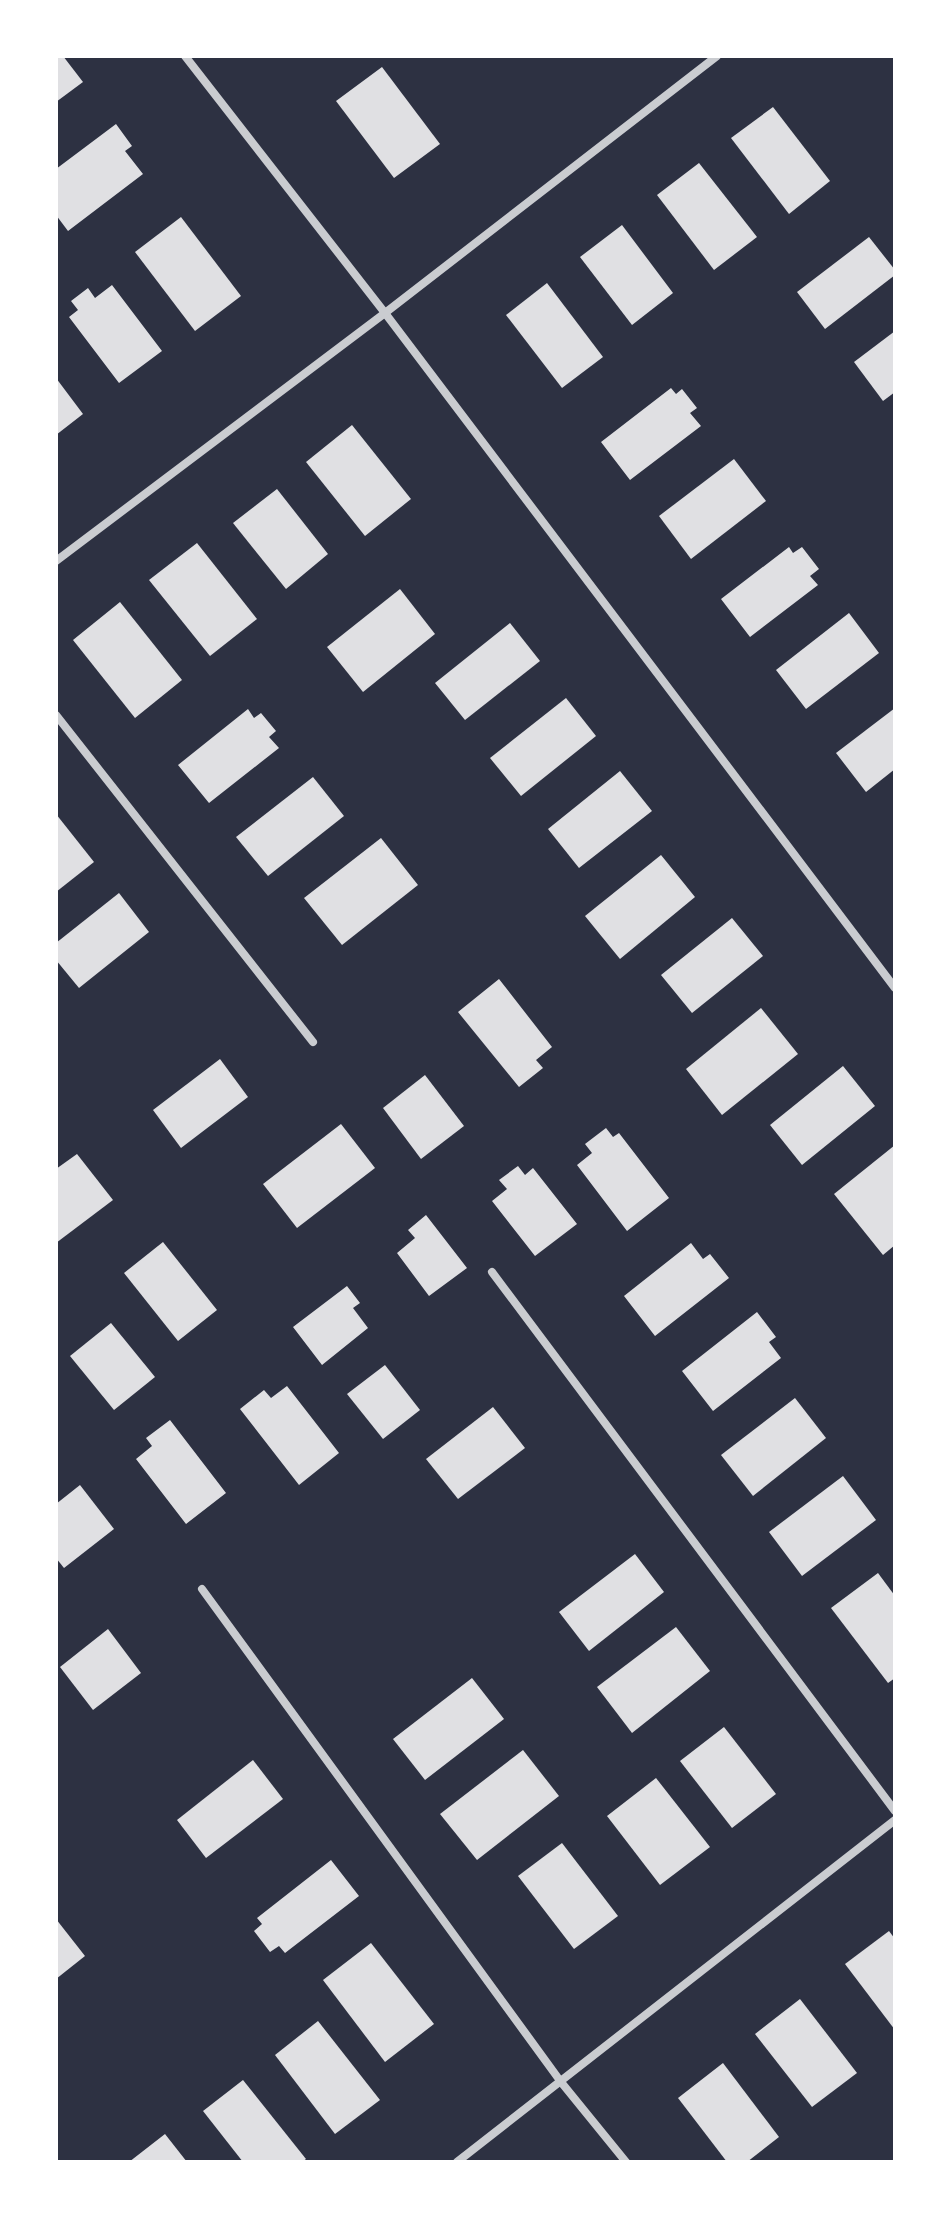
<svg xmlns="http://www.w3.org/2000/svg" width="951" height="2218" font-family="Rubik,sans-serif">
<rect width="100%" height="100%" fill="#2d3142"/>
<g fill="#e0e0e3">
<path d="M56,56h7l20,26 -27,20z"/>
<path d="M382,67l58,77 -46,34 -58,-77z"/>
<path d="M773,107l57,74 -41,33 -58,-76z"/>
<path d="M116,124l16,22 -7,5 18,23 -75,57 -12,-16v-46z"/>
<path d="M699,163l58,74 -43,33 -57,-75z"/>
<path d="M181,217l60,79 -46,35 -60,-79z"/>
<path d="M622,225l51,68 -41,32 -52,-68z"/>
<path d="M869,237l26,33v5l-70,54 -28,-37z"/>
<path d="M547,283l56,74 -41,31 -56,-73z"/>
<path d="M112,285l50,66 -43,32 -50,-66 9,-7 -7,-9 17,-13 7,10z"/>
<path d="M895,331v61l-12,9 -29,-39z"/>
<path d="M56,378l27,36 -27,21z"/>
<path d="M671,388l5,6 6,-5 15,19 -7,5 11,13 -71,54 -29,-38z"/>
<path d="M352,425l59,74 -46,37 -59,-74z"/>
<path d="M734,459l32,42 -75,58 -32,-43z"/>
<path d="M277,489l51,65 -42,35 -53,-66z"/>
<path d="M197,543l60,76 -47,37 -61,-76z"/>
<path d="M789,547l4,6 9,-6 17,22 -9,7 8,9 -68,52 -29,-38z"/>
<path d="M400,589l35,45 -72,58 -36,-45z"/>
<path d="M120,602l62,78 -47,38 -62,-78z"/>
<path d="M849,613l30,40 -73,56 -30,-39z"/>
<path d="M510,623l30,38 -75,59 -30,-37z"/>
<path d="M566,698l30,38 -75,60 -31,-38z"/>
<path d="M895,708v61l-29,23 -30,-39z"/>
<path d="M248,709l6,9 7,-5 15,18 -7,6 10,11 -70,55 -31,-38z"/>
<path d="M620,771l32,40 -73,57 -31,-39z"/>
<path d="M313,777l31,39 -76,60 -32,-39z"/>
<path d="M56,814l38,48 -38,30z"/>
<path d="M381,838l37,47 -76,60 -38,-47z"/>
<path d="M661,855l34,42 -75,62 -35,-43z"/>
<path d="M119,893l30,39 -70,56 -23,-28v-17z"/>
<path d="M732,918l31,38 -71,57 -31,-38z"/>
<path d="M499,979l53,68 -16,13 7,8 -24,19 -61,-75z"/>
<path d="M761,1008l37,46 -76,61 -36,-46z"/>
<path d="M220,1059l28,38 -67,51 -28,-38z"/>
<path d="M843,1066l32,40 -73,59 -32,-40z"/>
<path d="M425,1075l39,51 -43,33 -38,-51z"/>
<path d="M341,1124l34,44 -78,60 -34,-44z"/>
<path d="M606,1128l7,9 6,-4 50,65 -42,33 -50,-66 15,-12 -7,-9z"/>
<path d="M895,1145v100l-12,10 -49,-61z"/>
<path d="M77,1154l36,46 -57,43v-74z"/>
<path d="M518,1166l7,9 8,-7 44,56 -42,32 -43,-55 15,-12 -8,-9z"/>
<path d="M426,1215l41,53 -38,28 -32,-43 18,-15 -7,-8z"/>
<path d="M163,1242l54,68 -39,31 -54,-68z"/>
<path d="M691,1243l12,16 7,-5 19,24 -74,58 -31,-40z"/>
<path d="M347,1286l13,17 -7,5 15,20 -46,37 -29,-38z"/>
<path d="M757,1312l19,25 -7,5 12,16 -68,53 -31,-40z"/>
<path d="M111,1323l44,54 -41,33 -44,-54z"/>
<path d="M385,1365l35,45 -37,29 -36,-45z"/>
<path d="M287,1386l52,67 -40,32 -59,-76 24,-19 7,8z"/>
<path d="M795,1398l31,40 -73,58 -32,-41z"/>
<path d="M493,1407l32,41 -67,51 -32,-40z"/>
<path d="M170,1420l56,73 -40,31 -50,-65 16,-13 -6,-8z"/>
<path d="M843,1476l33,44 -74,56 -33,-44z"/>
<path d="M80,1485l34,44 -50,39 -8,-10v-54z"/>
<path d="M635,1554l29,38 -75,59 -30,-39z"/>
<path d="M878,1573l17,23v82l-7,5 -57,-75z"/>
<path d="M676,1627l34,44 -78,62 -35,-46z"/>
<path d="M108,1629l33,44 -48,37 -33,-43z"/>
<path d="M472,1678l32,41 -79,61 -32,-41z"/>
<path d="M724,1727l52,67 -44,34 -52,-67z"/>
<path d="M523,1750l36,46 -82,64 -37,-46z"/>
<path d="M253,1760l30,39 -77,59 -29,-38z"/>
<path d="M656,1778l54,69 -50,38 -53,-69z"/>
<path d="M562,1843l56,73 -44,33 -56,-73z"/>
<path d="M331,1860l28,36 -74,57 -6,-7 -9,6 -16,-21 8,-7 -5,-6z"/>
<path d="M56,1919l29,37 -29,23z"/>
<path d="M889,1931l6,8v91l-50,-66z"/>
<path d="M371,1943l63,81 -49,38 -62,-82z"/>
<path d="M800,1999l57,74 -45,34 -57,-73z"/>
<path d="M318,2021l62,79 -45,34 -60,-79z"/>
<path d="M723,2063l56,74 -32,25h-20l-49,-64z"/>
<path d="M243,2080l63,79 -4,3h-59l-40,-51z"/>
<path d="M165,2134l22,28h-58z"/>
</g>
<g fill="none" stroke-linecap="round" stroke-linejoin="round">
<g stroke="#caccd0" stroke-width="8">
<path d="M185,56l200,257 510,675"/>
<path d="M56,561l329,-248 332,-257"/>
<path d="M56,715l257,327"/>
<path d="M492,1272l403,539"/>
<path d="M202,1589l359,493 65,80"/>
<path d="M457,2162l438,-342"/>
</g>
</g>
<rect width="951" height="2218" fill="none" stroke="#ffffff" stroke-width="116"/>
</svg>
